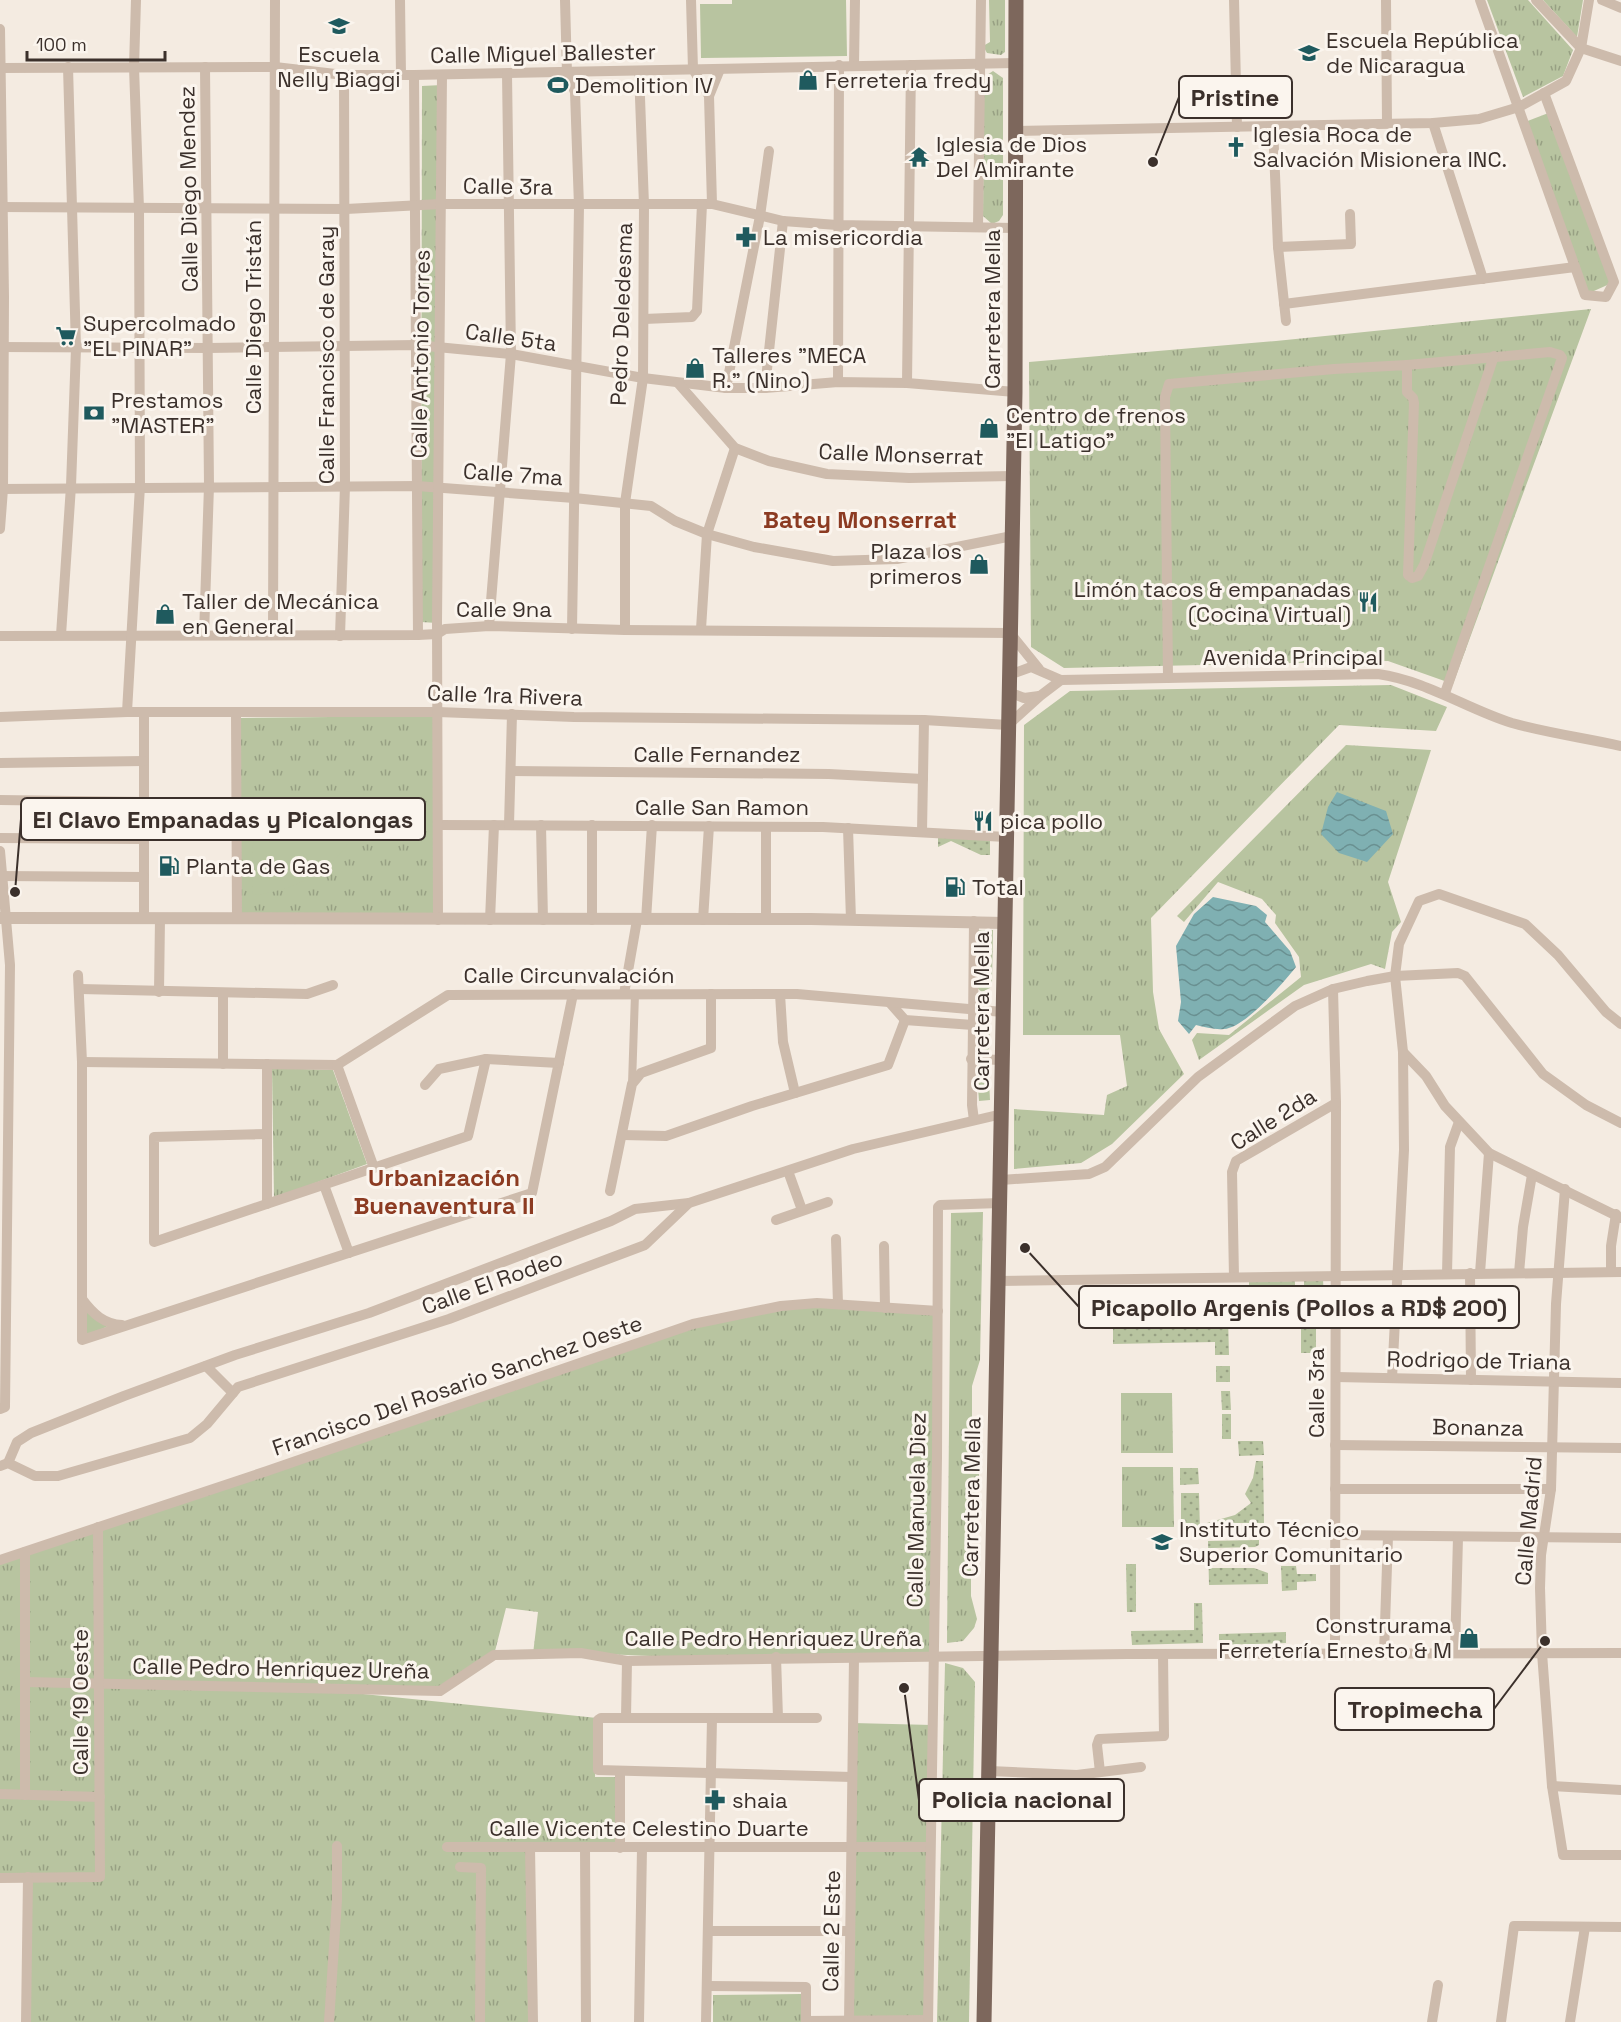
<svg xmlns="http://www.w3.org/2000/svg" width="1621" height="2022" font-family="'Space Grotesk',sans-serif">
<defs>
<pattern id="grass-tufts" width="24" height="20" patternUnits="userSpaceOnUse" patternTransform="scale(1.5)"><rect width="24" height="20" fill="#b8c4a0"/><path d="M3 7l-1-3M5 7V3M7 7l1-3M15 17l-1-3M17 17v-4M19 17l1-3" fill="none" stroke="#97a083"/></pattern>
<pattern id="garden-dots" width="8" height="8" patternUnits="userSpaceOnUse" patternTransform="scale(1.5)"><rect width="8" height="8" fill="#b8c4a0"/><path d="M2 2h.1M6 6h.1" fill="none" stroke="#97a083" stroke-width="1.8" stroke-linecap="round"/></pattern>
<pattern id="water-waves" width="16" height="10" patternUnits="userSpaceOnUse" patternTransform="scale(1.5)"><rect width="16" height="10" fill="#7fb0b2"/><path d="M0 5q4-4 8 0t8 0" fill="none" stroke="#699091"/></pattern>
</defs>
<rect width="100%" height="100%" fill="#f4ebe1"/>
<g fill="url(#grass-tufts)">
<path d="M989,0h16v52l-4,3 -14,-2 -4,-7 7,-4z"/>
<path d="M1487,0h41l45,50 -10,26 -40,21z"/>
<path d="M1543,0h40l-6,37z"/>
<path d="M993,71l10,7v137l-4,6 -7,3 -9,-8 1,-139z"/>
<path d="M442,85l-5,538 -16,-1 1,-536z"/>
<path d="M1551,112l63,170 -29,13 -60,-173z"/>
<path d="M1591,309l-138,375 -65,-23 -324,7 -33,-21 -2,-285 247,-21z"/>
<path d="M1391,685l56,22 -11,24 -97,-6 -188,193 2,74 6,37 25,45 -72,70 -31,19 -67,6v-60l90,6 3,-20 20,-9 -7,-51h-97l1,-310 46,-34z"/>
<path d="M433,716v200l-192,-1v-197z"/>
<path d="M1346,745l85,5 -43,132 13,40 -9,10 -7,37 -14,-5 -67,21 -105,75 -7,-20 5,-7 32,2 72,-58 -2,-20 -24,-34 1,-8 -14,-16 -44,-17 -34,40 -7,-6z"/>
<path d="M977,930h16l-1,53 -2,5 -8,4 -5,-4z"/>
<path d="M977,1012l14,2 -3,43h-12z"/>
<path d="M976,1062h12l2,38 -11,1z"/>
<path d="M272,1068l61,2 34,94 -93,34z"/>
<path d="M983,1212l-3,148 -8,26v61l7,24 -1,42 -7,28v55l6,23 -3,9 -11,13 -16,2 4,-430z"/>
<path d="M85,1306l23,20 -22,11z"/>
<path d="M781,1306l157,5 -4,346 -238,1 -115,-5 -48,1 5,-42 -32,-4 -12,47 -54,36 -116,-1 273,28 -2,59h28l-3,71h-90l3,174h-507l2,-144h-28v-318l693,-236z"/>
<path d="M1121,1393h51l1,60h-52z"/>
<path d="M1122,1467h51l1,60h-52z"/>
<path d="M945,1663l18,5 12,14 -6,340h-32z"/>
<path d="M853,1723l79,2 -3,297h-79z"/>
<path d="M801,1994v28h-88v-27z"/>
</g>
<g fill="url(#garden-dots)">
<path d="M938,837l52,1v17h-9l-30,-14 -13,6z"/>
<path d="M1323,1280l1,18h-20v-17z"/>
<path d="M1295,1281v10l-46,1v-10z"/>
<rect x="1301" y="1312" width="15" height="41"/>
<path d="M1228,1317l1,38h-14v-13l-102,2v-25z"/>
<rect x="1216" y="1366" width="14" height="16"/>
<path d="M1221,1391h9l1,19h-9z"/>
<rect x="1222" y="1414" width="9" height="25"/>
<path d="M1238,1441h25l1,14 -25,1z"/>
<path d="M1256,1461h7l1,62h-57l28,-8 16,-12 -6,-9 8,-16z"/>
<path d="M1180,1468h18l1,16 -19,1z"/>
<path d="M1181,1493h18l1,37h-19z"/>
<path d="M1259,1540v5l-4,2 -44,1v20h43l14,5v11l-59,1 -1,-44z"/>
<path d="M1126,1564h10v48h-9z"/>
<path d="M1281,1566h15l1,8h19v7l-19,1v8l-15,1z"/>
<path d="M1194,1603h8l1,40 -71,2 -1,-14 63,-1z"/>
<path d="M1286,1632v11l-67,2v-11z"/>
</g>
<g fill="#b8c4a0">
<path d="M732,0h114l1,56 -146,2 -1,-54h32z"/>
<path d="M364,791c-1,10 -2,22 -6,32 -15,44 -63,69 -106,72l2,-102z"/>
</g>
<g fill="url(#water-waves)">
<path d="M1337,792l49,19 7,23 -26,28 -28,-9 -18,-19 7,-27z"/>
<path d="M1213,897l43,9 11,9 -2,7 25,29 6,16c-13,16 -51,61 -72,62 -9,1 -19,-2 -28,-4l-7,9 -11,-13 3,-19 -5,-56 18,-32z"/>
</g>
<g fill="none" stroke-linecap="round" stroke-linejoin="round">
<path stroke="#cdbbac" stroke-width="8" d="M632,1084l3,-90"/>
<g stroke="#cdbbac" stroke-width="10">
<path d="M400,0l1,75"/>
<path d="M565,0l2,73 8,19 4,114 -7,423"/>
<path d="M691,0l2,69 16,27"/>
<path d="M1234,0l3,127"/>
<path d="M1386,0l1,123"/>
<path d="M1480,0l105,295 21,2 8,-15 -70,-189"/>
<path d="M1536,0l45,48 40,13"/>
<path d="M1602,0l19,8"/>
<path d="M0,29l4,268 -1,192 -3,40"/>
<path d="M854,65l1,-65"/>
<path d="M0,68l275,-1 69,8h70l601,-12"/>
<path d="M414,75l4,560"/>
<path d="M1433,123l50,156"/>
<path d="M1273,126l5,121 8,74"/>
<path d="M1015,131l418,-8 46,-4 40,-12 47,-26 15,-33 8,-48"/>
<path d="M712,204l-3,-108 11,-27"/>
<path d="M0,207l346,2 95,-5h271l71,17 54,4 177,3"/>
<path d="M978,227l3,-227"/>
<path d="M1278,247l73,-3 -1,-30"/>
<path d="M1284,304l291,-37"/>
<path d="M644,319l48,-2 5,-6 5,-107"/>
<path d="M0,347l209,1 207,-3 95,9 132,24 83,10h39l73,-6 69,1 108,9"/>
<path d="M1407,365l143,-13 10,3 2,3 -117,335"/>
<path d="M838,382l1,-317"/>
<path d="M678,383l57,65 34,13 58,13 82,4 103,-2"/>
<path d="M907,383l4,-318"/>
<path d="M726,388l34,-172 9,-65"/>
<path d="M765,388l18,-167"/>
<path d="M0,489l417,-3 157,12 77,8 24,15 32,13 47,13 79,14 64,-2 115,-23"/>
<path d="M489,626l22,-272 -4,-280"/>
<path d="M701,629l6,-95 28,-86"/>
<path d="M625,630v-127l18,-125 1,-173 -5,-134"/>
<path d="M61,635l10,-149 5,-138 -8,-281"/>
<path d="M204,635l5,-149 -4,-419"/>
<path d="M273,635l2,-635"/>
<path d="M0,636l418,-1 19,-1 8,-5 44,-3 136,4 385,3 29,36"/>
<path d="M340,636l5,-150 -1,-411"/>
<path d="M1009,675l22,-8 30,13 317,-6c49,7 89,35 134,49 36,10 73,15 109,23"/>
<path d="M1168,678l-3,-281 4,-13 165,-15 73,-4v27l6,6 1,5 -6,172 4,3 6,-2 6,-11 70,-209"/>
<path d="M1009,692l15,6 15,-2"/>
<path d="M127,712l13,-226 -1,-277 -5,-142 2,-67"/>
<path d="M144,712v206"/>
<path d="M236,713l1,206"/>
<path d="M0,717l127,-5h311l136,5 350,3 84,5 32,-29 21,-16"/>
<path d="M0,763l144,-2"/>
<path d="M511,771l318,3 94,5"/>
<path d="M0,800l144,2"/>
<path d="M438,825l385,2 183,10"/>
<path d="M509,825l3,-111"/>
<path d="M541,825l2,95"/>
<path d="M848,828l3,92"/>
<path d="M922,832l2,-112"/>
<path d="M0,838l144,1"/>
<path d="M0,851l10,114 -5,442 -5,2"/>
<path d="M0,876l144,1"/>
<path d="M766,919v-92"/>
<path d="M438,920l-1,-297 5,-548"/>
<path d="M490,920l4,-95"/>
<path d="M592,920v-95"/>
<path d="M646,920l6,-95"/>
<path d="M703,920l6,-94"/>
<path d="M78,975l4,87v278l450,-147 41,-199"/>
<path d="M80,989l227,5 26,-9"/>
<path d="M1333,989l3,114 -1,551"/>
<path d="M159,992l1,-74"/>
<path d="M223,993v71"/>
<path d="M624,994l13,-74"/>
<path d="M780,994l3,48 12,51"/>
<path d="M890,1003l15,17 68,5 1,-104"/>
<path d="M973,1025l-1,80 2,15"/>
<path d="M1403,1052l23,24 19,30 44,47 132,65"/>
<path d="M971,1059l32,1"/>
<path d="M82,1062l255,3 111,-70 349,-1 206,18"/>
<path d="M267,1064v140"/>
<path d="M337,1065l37,103"/>
<path d="M425,1085l14,-16 47,-10 73,4"/>
<path d="M267,1134l-113,3v105l314,-106 18,-77"/>
<path d="M623,1135l43,1 86,-30 136,-41 17,-45"/>
<path d="M788,1171l14,39"/>
<path d="M1001,1180l88,-6 16,-7 93,-90 97,-71 38,-17 34,-8 28,-5 63,-3 7,3 78,98 43,31 35,18"/>
<path d="M324,1185l25,68"/>
<path d="M1565,1189l-9,115 -5,185 -10,66 -1,33 2,65 10,133 11,69h58"/>
<path d="M610,1191l22,-107 9,-11 70,-25v-54"/>
<path d="M776,1220l52,-18"/>
<path d="M836,1239l2,65"/>
<path d="M884,1246l1,62"/>
<path d="M1611,1272v-26l5,-32"/>
<path d="M1470,1273l1,107"/>
<path d="M1480,1273l9,-120"/>
<path d="M1519,1273l4,-46 9,-52"/>
<path d="M1447,1274l3,-127 9,-25"/>
<path d="M1234,1277l-2,-105 4,-11 100,-58"/>
<path d="M997,1281l624,-9"/>
<path d="M82,1299c11,15 22,25 40,26"/>
<path d="M206,1366l27,27"/>
<path d="M1336,1377l285,6"/>
<path d="M1392,1378l12,-228 -1,-98 -8,-76 4,-32 20,-43 20,-7 86,30 33,31 48,57 15,12"/>
<path d="M1335,1445l286,3"/>
<path d="M8,1463l9,-21 14,-9 93,-37 111,-41 134,-42 242,-92 24,-12 54,-6"/>
<path d="M0,1466l8,-3 27,13h23l132,-38 17,-14 31,-37 211,-68 196,-74 44,-42 164,-54 149,-35"/>
<path d="M1335,1489h216"/>
<path d="M1335,1535l286,3"/>
<path d="M0,1560l267,-89 426,-147 88,-18 36,-3 121,8"/>
<path d="M1455,1653l3,-116"/>
<path d="M1384,1654l4,-118"/>
<path d="M776,1657l2,61"/>
<path d="M25,1682l415,9 54,-36 87,-2 46,8 500,-7 494,-1"/>
<path d="M626,1718l1,-57"/>
<path d="M817,1718h-216l-3,2v50l254,7"/>
<path d="M990,1771l87,4 64,-8"/>
<path d="M1100,1772l-3,-27 2,-6 65,-3 -1,-82"/>
<path d="M1552,1786l69,4"/>
<path d="M0,1794l100,3"/>
<path d="M25,1795v-243"/>
<path d="M447,1847h483"/>
<path d="M530,1848l3,174"/>
<path d="M585,1848l1,174"/>
<path d="M620,1848v-76"/>
<path d="M460,1867l21,1 -1,154"/>
<path d="M0,1878l100,-1 -2,-350"/>
<path d="M708,1931h142"/>
<path d="M708,1986l98,1v35"/>
<path d="M806,2021l122,-1"/>
<path d="M26,2022l2,-145"/>
<path d="M329,2022l8,-122v-54"/>
<path d="M639,2022l3,-174"/>
<path d="M706,2022l6,-304"/>
<path d="M849,2022l5,-364"/>
<path d="M928,2022l9,-564 1,-251 2,-2 60,-2"/>
<path d="M1432,2022l6,-37"/>
<path d="M1501,2022l13,-96 107,1"/>
<path d="M1570,2022l15,-95"/>
</g>
<path stroke="#cdbbac" stroke-width="12" d="M0,918l811,1 193,4"/>
<path stroke="#7d675c" stroke-width="15" d="M984,2022l31,-1630 1,-392"/>
</g>
<defs>
<g id="school-bare" transform="scale(1.62)"><path d="M0-5L7-2L0 1L-7-2ZM-4 1L0 2.5L4 1V4Q0 6-4 4Z" fill="#1f5a5e" stroke="#fbf5ee" stroke-width="2.5" paint-order="stroke"/></g>
<g id="shop-bare" transform="scale(1.62)"><path d="M-5-2.5h2.3a2.7 3.5 0 0 1 5.4 0H5L5.5 6h-11ZM-1.5-2.5h3a1.5 2.3 0 0 0-3 0Z" fill="#1f5a5e" stroke="#fbf5ee" stroke-width="2.5" paint-order="stroke"/></g>
<g id="stadium-bare" transform="scale(1.62)"><path d="M0-5a6.5 5 0 1 0 0 10a6.5 5 0 1 0 0-10ZM-3.5-1.8h7v3.6h-7Z" fill="#1f5a5e" stroke="#fbf5ee" stroke-width="2.5" paint-order="stroke"/></g>
<g id="church-bare" transform="scale(1.62)"><path d="M-1.2-6h2.4v3.5h3.3v2.4h-3.3V6h-2.4V-.1h-3.3v-2.4h3.3Z" fill="#1f5a5e" stroke="#fbf5ee" stroke-width="2.5" paint-order="stroke"/></g>
<g id="temple-bare" transform="scale(1.62)"><path d="M0-6L5-2H3V0L6.5 2.5H4V6H1.5V3h-3V6H-4V2.5H-6.5L-3 0V-2H-5Z" fill="#1f5a5e" stroke="#fbf5ee" stroke-width="2.5" paint-order="stroke"/></g>
<g id="pharmacy-bare" transform="scale(1.62)"><path d="M-2-6h4v4h4v4h-4v4h-4v-4h-4v-4h4Z" fill="#1f5a5e" stroke="#fbf5ee" stroke-width="2.5" paint-order="stroke"/></g>
<g id="supermarket-bare" transform="scale(1.62)"><path d="M-6-5.5h2.5l.6 2H6L4.5 2H-2.5L-4.4-4H-6ZM-1.5 3.2a1.3 1.3 0 1 0 .1 0ZM3 3.2a1.3 1.3 0 1 0 .1 0Z" fill="#1f5a5e" stroke="#fbf5ee" stroke-width="2.5" paint-order="stroke"/></g>
<g id="bank-bare" transform="scale(1.62)"><path d="M-6-4H6V4H-6ZM0-2.3a2.3 2.3 0 1 0 0 4.6a2.3 2.3 0 1 0 0-4.6Z" fill="#1f5a5e" stroke="#fbf5ee" stroke-width="2.5" paint-order="stroke"/></g>
<g id="restaurant-bare" transform="scale(1.62)"><path d="M-5-6h1v4h1v-4h1v4h1v-4h1v5L-1.5 .5V6h-2V.5L-5-1ZM5-6V6H3V1.5H1.5Q1.5-4 5-6Z" fill="#1f5a5e" stroke="#fbf5ee" stroke-width="2.5" paint-order="stroke"/></g>
<g id="fuel-bare" transform="scale(1.62)"><path d="M-5.5-6h7V0h2V4h1.3V-2.5L3-4.5l.8-.8L6-3V5H2.5V1h-1V6h-7ZM-4.2-4.7v3.2H.2V-4.7Z" fill="#1f5a5e" stroke="#fbf5ee" stroke-width="2.5" paint-order="stroke"/></g>
<g id="university-bare" transform="scale(1.62)"><path d="M0-5L7-2L0 1L-7-2ZM-4 1L0 2.5L4 1V4Q0 6-4 4Z" fill="#1f5a5e" stroke="#fbf5ee" stroke-width="2.5" paint-order="stroke"/></g>
</defs>
<g fill-rule="evenodd">
<use href="#school-bare" x="339" y="26"/>
<use href="#school-bare" x="1309" y="53"/>
<use href="#shop-bare" x="808" y="80"/>
<use href="#stadium-bare" x="558" y="85"/>
<use href="#church-bare" x="1236" y="147"/>
<use href="#temple-bare" x="919" y="157"/>
<use href="#pharmacy-bare" x="746" y="237"/>
<use href="#supermarket-bare" x="66" y="336"/>
<use href="#shop-bare" x="695" y="368"/>
<use href="#bank-bare" x="94" y="413"/>
<use href="#shop-bare" x="989" y="428"/>
<use href="#shop-bare" x="979" y="564"/>
<use href="#restaurant-bare" x="1368" y="602"/>
<use href="#shop-bare" x="165" y="614"/>
<use href="#restaurant-bare" x="983" y="821"/>
<use href="#fuel-bare" x="169" y="866"/>
<use href="#fuel-bare" x="955" y="887"/>
<use href="#university-bare" x="1162" y="1542"/>
<use href="#shop-bare" x="1469" y="1638"/>
<use href="#pharmacy-bare" x="715" y="1800"/>
</g>
<g text-anchor="middle" stroke-width="6" stroke-linejoin="round" paint-order="stroke">
<g font-size="22" fill="#3b302b" stroke="#fbf5ee" text-anchor="start">
<text x="1326" y="48">Escuela República<tspan x="1326" dy="25">de Nicaragua</tspan></text>
<text x="339" y="62" text-anchor="middle">Escuela<tspan x="339" dy="25">Nelly Biaggi</tspan></text>
<text x="825" y="88">Ferreteria fredy</text>
<text x="575" y="93">Demolition IV</text>
<text x="1253" y="142">Iglesia Roca de<tspan x="1253" dy="25">Salvación Misionera INC.</tspan></text>
<text x="936" y="152">Iglesia de Dios<tspan x="936" dy="25">Del Almirante</tspan></text>
<text x="763" y="245">La misericordia</text>
<text x="83" y="331">Supercolmado<tspan x="83" dy="25">"EL PINAR"</tspan></text>
<text x="712" y="363">Talleres "MECA<tspan x="712" dy="25">R." (Nino)</tspan></text>
<text x="111" y="408">Prestamos<tspan x="111" dy="25">"MASTER"</tspan></text>
<text x="1006" y="423">Centro de frenos<tspan x="1006" dy="25">"El Latigo"</tspan></text>
<text x="962" y="559" text-anchor="end">Plaza los<tspan x="962" dy="25">primeros</tspan></text>
<text x="1351" y="597" text-anchor="end">Limón tacos &amp; empanadas<tspan x="1351" dy="25">(Cocina Virtual)</tspan></text>
<text x="182" y="609">Taller de Mecánica<tspan x="182" dy="25">en General</tspan></text>
<text x="1000" y="829">pica pollo</text>
<text x="186" y="874">Planta de Gas</text>
<text x="972" y="895">Total</text>
<text x="1179" y="1537">Instituto Técnico<tspan x="1179" dy="25">Superior Comunitario</tspan></text>
<text x="1452" y="1633" text-anchor="end">Construrama<tspan x="1452" dy="25">Ferretería Ernesto &amp; M</tspan></text>
<text x="732" y="1808">shaia</text>
</g>
<g font-size="22" fill="#3b302b" stroke="#fbf5ee">
<text transform="translate(543 53) rotate(-1)" y="8">Calle Miguel Ballester</text>
<text transform="translate(508 186) rotate(1)" y="8">Calle 3ra</text>
<text transform="translate(188 189) rotate(-91)" y="8">Calle Diego Mendez</text>
<text transform="translate(992 309) rotate(-90)" y="8">Carretera Mella</text>
<text transform="translate(621 314) rotate(-88)" y="8">Pedro Deledesma</text>
<text transform="translate(253 317) rotate(-90)" y="8">Calle Diego Tristán</text>
<text transform="translate(511 337) rotate(8)" y="8">Calle 5ta</text>
<text transform="translate(420 354) rotate(-89)" y="8">Calle Antonio Torres</text>
<text transform="translate(326 355) rotate(-90)" y="8">Calle Francisco de Garay</text>
<text transform="translate(901 454) rotate(2)" y="8">Calle Monserrat</text>
<text transform="translate(513 474) rotate(4)" y="8">Calle 7ma</text>
<text x="504" y="617">Calle 9na</text>
<text x="1293" y="665">Avenida Principal</text>
<text transform="translate(505 695) rotate(2)" y="8">Calle 1ra Rivera</text>
<text x="717" y="762">Calle Fernandez</text>
<text x="722" y="815">Calle San Ramon</text>
<text x="569" y="983">Calle Circunvalación</text>
<text transform="translate(981 1011) rotate(-90)" y="8">Carretera Mella</text>
<text transform="translate(1273 1119) rotate(-32)" y="8">Calle 2da</text>
<text transform="translate(492 1282) rotate(-20)" y="8">Calle El Rodeo</text>
<text transform="translate(1479 1360) rotate(1)" y="8">Rodrigo de Triana</text>
<text transform="translate(457 1385) rotate(-19)" y="8">Francisco Del Rosario Sanchez Oeste</text>
<text transform="translate(1316 1393) rotate(-90)" y="8">Calle 3ra</text>
<text transform="translate(1478 1427) rotate(1)" y="8">Bonanza</text>
<text transform="translate(971 1497) rotate(-89)" y="8">Carretera Mella</text>
<text transform="translate(916 1510) rotate(-89)" y="8">Calle Manuela Diez</text>
<text transform="translate(1528 1521) rotate(-85)" y="8">Calle Madrid</text>
<text x="773" y="1646">Calle Pedro Henriquez Ureña</text>
<text transform="translate(281 1668) rotate(1)" y="8">Calle Pedro Henriquez Ureña</text>
<text transform="translate(80 1702) rotate(-90)" y="8">Calle 19 Oeste</text>
<text x="649" y="1836">Calle Vicente Celestino Duarte</text>
<text transform="translate(831 1931) rotate(-89)" y="8">Calle 2 Este</text>
</g>
<g font-size="24" font-weight="bold" fill="#8c3b22" stroke="#fbf5ee">
<text x="860" y="528">Batey Monserrat</text>
<text x="444" y="1186">Urbanización<tspan x="444" dy="28">Buenaventura II</tspan></text>
</g>
</g>
<path fill="none" stroke="#3b302b" stroke-width="2" d="M1153 162L1179 97M15 892L21 819M1025 1248L1079 1307M1545 1641L1494 1709M904 1688L919 1800"/>
<g fill="#3b302b" stroke="#fbf5ee" stroke-width="2">
<circle cx="1153" cy="162" r="6"/>
<circle cx="15" cy="892" r="6"/>
<circle cx="1025" cy="1248" r="6"/>
<circle cx="1545" cy="1641" r="6"/>
<circle cx="904" cy="1688" r="6"/>
</g>
<g fill="#fbf5ee" stroke="#3b302b" stroke-width="2">
<rect x="1179" y="76" width="113" height="42" rx="6"/>
<rect x="21" y="798" width="404" height="42" rx="6"/>
<rect x="1079" y="1286" width="440" height="42" rx="6"/>
<rect x="1335" y="1688" width="159" height="42" rx="6"/>
<rect x="919" y="1779" width="205" height="42" rx="6"/>
</g>
<g font-size="24" text-anchor="middle" font-weight="bold" fill="#3b302b">
<text x="1235" y="106">Pristine</text>
<text x="223" y="828">El Clavo Empanadas y Picalongas</text>
<text x="1299" y="1316">Picapollo Argenis (Pollos a RD$ 200)</text>
<text x="1415" y="1718">Tropimecha</text>
<text x="1022" y="1808">Policia nacional</text>
</g>
<path d="M27 51v9h138v-9" fill="none" stroke="#3b302b" stroke-width="3"/>
<text x="36" y="51" font-size="18" fill="#3b302b" stroke="#fbf5ee" stroke-width="4.5" paint-order="stroke">100 m</text>
</svg>
